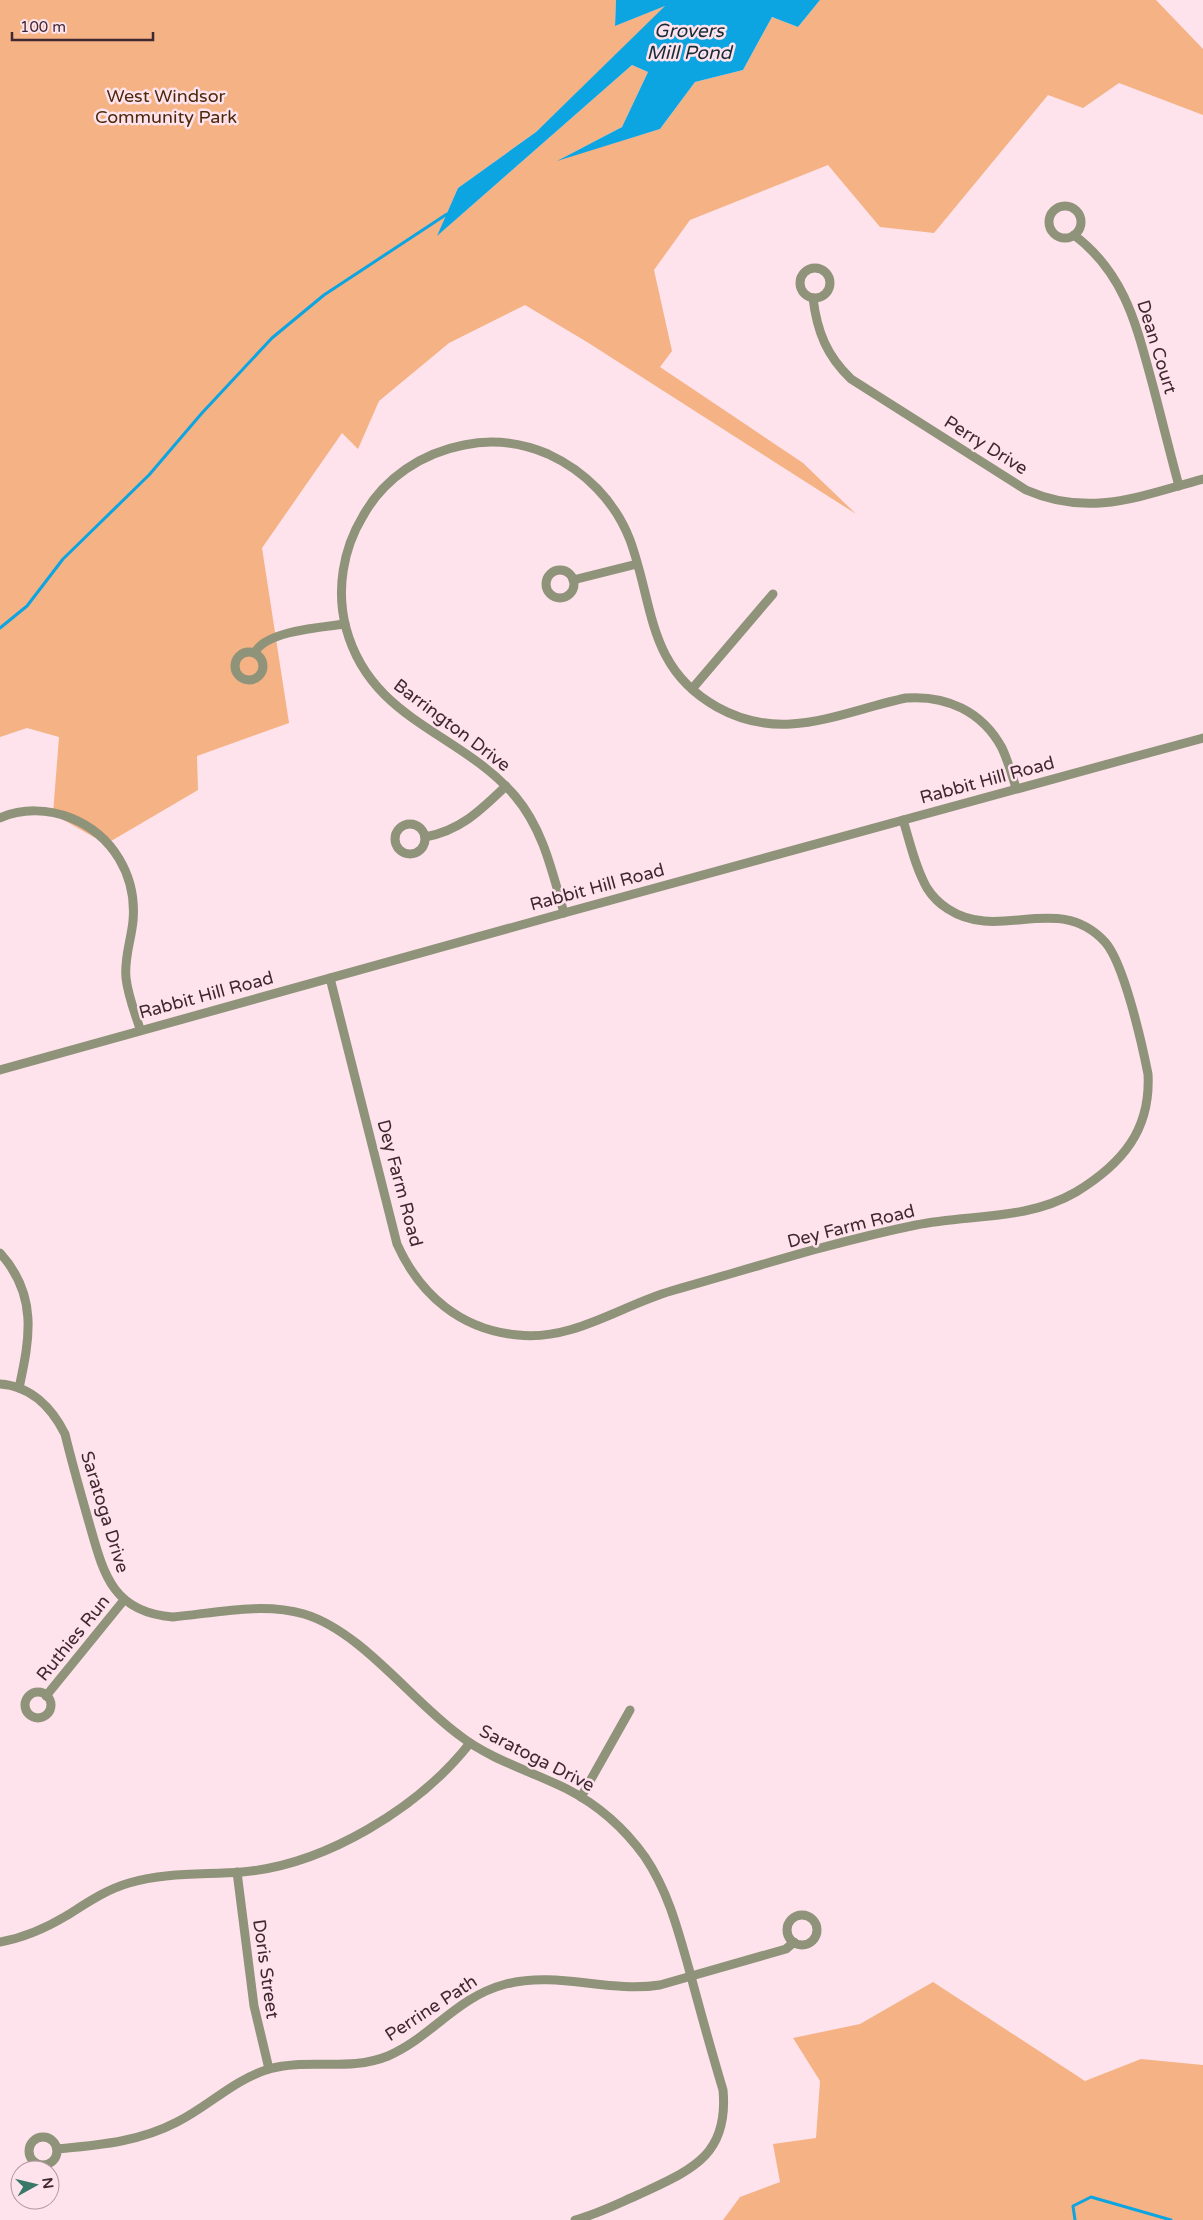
<svg xmlns="http://www.w3.org/2000/svg" width="1203" height="2220" font-family="'Varela Round',sans-serif">
<rect width="100%" height="100%" fill="#fee3ec"/>
<g fill="#f4b285">
<path d="M0,0h616l-1,26 52,-21 -131,127 -78,56 -20,47 194,-170 16,7 -26,55 -61,32 99,-30 35,-47 48,-12 29,-53 26,10 22,-27h336l47,49v66l-84,-32 -36,25 -35,-13 -114,138 -54,-6 -52,-62 -138,55 -36,50 18,81 -12,16 143,96 53,51 -269,-172 -62,-37 -76,38 -70,58 -21,48 -16,-16 -80,115 27,175 -92,33 1,34 -92,54 -53,-30 6,-77 -32,-9 -27,9z"/>
<path d="M933,1982l152,99 56,-22 62,6v155h-480l17,-23 40,-15 -7,-38 43,-6 4,-57 -27,-43 67,-14z"/>
</g>
<path fill="#0ca5e2" d="M616,0h204l-22,27 -26,-10 -29,53 -48,12 -35,47 -103,32 65,-34 26,-55 -16,-7 -195,171 21,-48 78,-56 129,-126 -50,20z"/>
<g fill="none" stroke-linecap="round" stroke-linejoin="round">
<g stroke="#0ca5e2" stroke-width="3">
<path d="M0,628l27,-22 36,-47 86,-84 53,-62 70,-75 52,-43 123,-81"/>
<path d="M1075,2220l-2,-14 18,-9 80,23"/>
</g>
<g stroke="#8f937a" stroke-width="9">
<circle cx="1065" cy="222" r="16"/>
<path d="M1074,235c52,39 63,93 79,151 9,34 17,67 26,100"/>
<circle cx="815" cy="283" r="15"/>
<path d="M813,298c4,34 14,58 38,81l175,111c64,28 114,6 177,-11"/>
<circle cx="560" cy="584" r="14"/>
<path d="M573,580l64,-16"/>
<circle cx="249" cy="666" r="14"/>
<path d="M255,653c9,-22 68,-26 90,-29"/>
<path d="M692,689l81,-95"/>
<path d="M0,818c22,-10 49,-9 71,0 42,17 66,58 62,103 -2,20 -9,37 -7,57 2,18 9,35 14,51"/>
<circle cx="410" cy="839" r="15"/>
<path d="M425,837c35,-6 56,-27 81,-51"/>
<path d="M564,913c-12,-42 -21,-84 -49,-117 -56,-65 -144,-75 -169,-168 -10,-38 -3,-79 17,-112 21,-38 59,-63 101,-71 28,-6 58,-2 84,9 37,17 67,47 82,86 24,65 17,128 87,167 66,37 123,5 189,-9 40,-3 76,13 96,50 6,13 10,27 14,40"/>
<path d="M330,978l67,266c23,51 64,86 121,91 55,6 102,-29 153,-44 81,-23 162,-49 245,-66 54,-11 110,-4 160,-33 46,-28 75,-62 72,-118 -6,-30 -24,-111 -43,-132 -47,-51 -105,1 -157,-33 -8,-5 -16,-13 -21,-21 -12,-21 -17,-46 -24,-68"/>
<path d="M0,1070l564,-157 639,-175"/>
<path d="M0,1253c38,42 30,85 19,135"/>
<path d="M0,1384c31,2 52,24 65,50 7,29 15,57 23,85 15,52 22,93 85,98 42,-4 89,-15 131,-3 57,17 107,86 155,121 32,25 72,36 108,54 31,16 58,40 78,68 23,34 33,73 44,112 11,41 22,81 34,121 6,66 -32,80 -83,104 -21,9 -42,20 -65,26"/>
<circle cx="38" cy="1705" r="13"/>
<path d="M46,1696l78,-96"/>
<path d="M581,1797l49,-87"/>
<path d="M237,1872l17,134 15,63"/>
<circle cx="802" cy="1930" r="15"/>
<path d="M0,1942c23,-4 46,-14 66,-26 21,-13 39,-26 63,-33 37,-11 75,-8 113,-11 83,-7 177,-64 228,-129"/>
<circle cx="43" cy="2151" r="14"/>
<path d="M57,2149c42,-4 82,-7 120,-27 32,-16 56,-42 92,-53 39,-11 80,3 119,-13 44,-19 68,-59 118,-72 52,-13 102,9 154,1l126,-36 8,-7"/>
</g>
</g>
<g text-anchor="middle" stroke-width="5" stroke-linejoin="round" paint-order="stroke">
<g font-size="18" fill="#4d280b" stroke="#fee3ec">
<text x="166" y="102">West Windsor<tspan x="166" dy="21">Community Park</tspan></text>
</g>
<g font-size="18" fill="#402831" stroke="#fee3ec">
<text transform="translate(1157 347) rotate(73)" y="6">Dean Court</text>
<text transform="translate(986 445) rotate(32)" y="6">Perry Drive</text>
<text transform="translate(452 725) rotate(37)" y="6">Barrington Drive</text>
<text transform="translate(987 780) rotate(-15)" y="6">Rabbit Hill Road</text>
<text transform="translate(597 887) rotate(-15)" y="6">Rabbit Hill Road</text>
<text transform="translate(206 995) rotate(-15)" y="6">Rabbit Hill Road</text>
<text transform="translate(400 1183) rotate(75)" y="6">Dey Farm Road</text>
<text transform="translate(851 1226) rotate(-14)" y="6">Dey Farm Road</text>
<text transform="translate(105 1512) rotate(73)" y="6">Saratoga Drive</text>
<text transform="translate(73 1638) rotate(-51)" y="6">Ruthies Run</text>
<text transform="translate(537 1758) rotate(27)" y="6">Saratoga Drive</text>
<text transform="translate(266 1969) rotate(82)" y="6">Doris Street</text>
<text transform="translate(431 2008) rotate(-33)" y="6">Perrine Path</text>
</g>
<g font-size="19" font-style="italic" fill="#172c38" stroke="#fee3ec">
<text x="689" y="37">Grovers<tspan x="689" dy="22">Mill Pond</tspan></text>
</g>
</g>
<g transform="translate(35 2185) rotate(82)"><circle r="24" fill="#fee3ec" stroke="#b298a1"/>
<path d="M0-4L9 19L0 12L-9 19Z" fill="#377868"/>
<text y="-8" font-size="14" font-weight="bold" text-anchor="middle" fill="#402831">N</text>
</g>
<path d="M12 32v8h141v-8" fill="none" stroke="#402831" stroke-width="2.5"/>
<text x="20" y="32" font-size="15" fill="#402831" stroke="#fee3ec" stroke-width="4" paint-order="stroke">100 m</text>
</svg>
